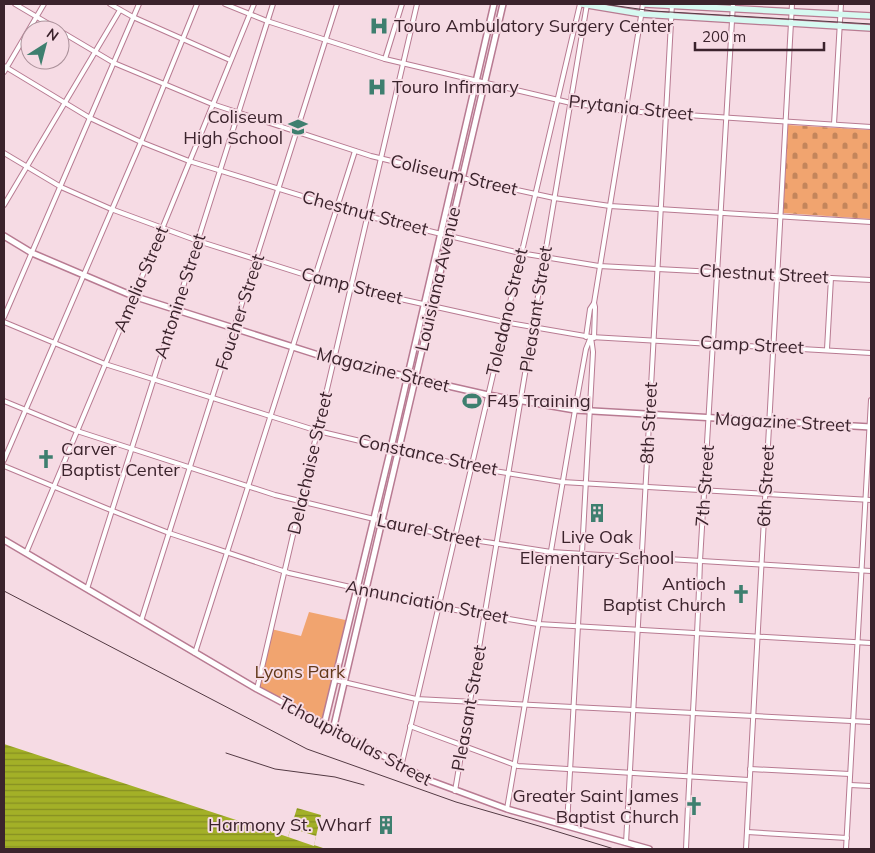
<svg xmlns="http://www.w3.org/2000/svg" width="875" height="853" font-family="Mulish,sans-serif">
<defs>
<pattern id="cemetery-stones" width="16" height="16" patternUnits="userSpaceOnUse" patternTransform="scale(1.25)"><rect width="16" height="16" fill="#f1a46f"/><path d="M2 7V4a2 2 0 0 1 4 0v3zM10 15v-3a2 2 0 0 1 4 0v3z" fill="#c4855b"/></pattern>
<pattern id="water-rules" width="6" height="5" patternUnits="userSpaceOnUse" patternTransform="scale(1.25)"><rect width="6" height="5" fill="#a3b027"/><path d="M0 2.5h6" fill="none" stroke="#868f22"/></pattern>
</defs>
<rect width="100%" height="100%" fill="#f6dbe4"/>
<path fill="url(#cemetery-stones)" d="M788,125l83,5v89l-88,-6z"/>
<path fill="#f1a46f" d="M309,612l41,9 -26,104 -67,-36 14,-60 30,7z"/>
<path fill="url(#water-rules)" d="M4,744l284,93 9,-29 24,7 -7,30 12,4h-322z"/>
<path fill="#f6dbe4" d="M291,828l25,8 -2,10 -26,-9z"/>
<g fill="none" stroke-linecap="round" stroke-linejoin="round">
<g stroke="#b87b92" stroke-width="6">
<g id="minor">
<path d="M15,4l44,26"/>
<path d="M110,4l23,13 97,43"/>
<path d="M225,4l42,17 118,38 186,44 54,8 246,16"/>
<path d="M60,31l54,32 98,41 159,52 91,22 92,20 56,8 261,16"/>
<path d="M385,59l17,-55"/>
<path d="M4,66l86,52 51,24 48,19 178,55 153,37 79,13 272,14"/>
<path d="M4,72l40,-68"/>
<path d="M834,124l7,-120"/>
<path d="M4,153l57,34 50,22 87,32 117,37 36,10 153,34 87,15 280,16"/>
<path d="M4,205l116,-195"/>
<path d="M4,317l135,-313"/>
<path d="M4,322l101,42 165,52 48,15 152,36 92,15 309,18"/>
<path d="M586,337l4,-28 4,-6"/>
<path d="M594,338l1,-31 -1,-4 49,-299"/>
<path d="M827,349l4,-71"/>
<path d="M4,401l73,30 198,64 99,24 80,18 97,15 320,19"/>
<path d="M4,460l137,-318 56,-138"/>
<path d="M4,466l109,45 56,22 120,40 149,34 100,17 333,19"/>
<path d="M26,553l136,-324 92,-225"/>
<path d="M87,589l186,-585"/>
<path d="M141,621l196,-617"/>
<path d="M195,653l160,-502"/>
<path d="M335,680l81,19 455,23"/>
<path d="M257,689l160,-685"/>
<path d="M410,726l108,40 231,14"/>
<path d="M401,767l179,-763"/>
<path d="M750,769l100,5"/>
<path d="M850,785l21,1"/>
<path d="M455,791l132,-787"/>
<path d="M507,809l68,-399 11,-61 4,-10"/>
<path d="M567,826l26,-474 -2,-15"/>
<path d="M747,832l100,6"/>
<path d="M626,843l46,-839"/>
<path d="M686,849c4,-96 11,-192 14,-288l33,-557"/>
<path d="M746,849l46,-845"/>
<path d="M846,849l25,-449"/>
</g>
</g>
<g stroke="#b87b92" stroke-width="8">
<g id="tertiary">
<path d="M4,236l28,17 101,43 201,64 154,35 87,15 296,17"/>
<path d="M4,540l253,149 174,92 76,28 142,40"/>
<path d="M324,725l67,-277 103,-444"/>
<path d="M333,730l170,-726"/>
</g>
</g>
<g stroke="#b87b92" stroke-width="8">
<g id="secondary">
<path d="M582,4l60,10 229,14"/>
<path d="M645,4l226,12"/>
</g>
</g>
<use href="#minor" stroke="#fff" stroke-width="4"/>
<use href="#tertiary" stroke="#fff" stroke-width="5"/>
<use href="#secondary" stroke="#d7f9f1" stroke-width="5.5"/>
<path stroke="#533a43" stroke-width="1" d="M603,4l50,7 218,13"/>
<g stroke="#533a43" stroke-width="1">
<path d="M4,591l303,158 149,53 83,24 75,23"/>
<path d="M226,753l49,16 60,8 29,8"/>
</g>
</g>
<defs>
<g id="hospital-bare" transform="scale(1.5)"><path d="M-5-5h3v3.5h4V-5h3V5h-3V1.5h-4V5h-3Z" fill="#3e7f6f" stroke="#f6dbe4" stroke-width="2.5" paint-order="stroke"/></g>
<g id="school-bare" transform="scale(1.5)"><path d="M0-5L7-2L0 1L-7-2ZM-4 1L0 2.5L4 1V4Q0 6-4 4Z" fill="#3e7f6f" stroke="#f6dbe4" stroke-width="2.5" paint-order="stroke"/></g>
<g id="stadium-bare" transform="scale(1.5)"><path d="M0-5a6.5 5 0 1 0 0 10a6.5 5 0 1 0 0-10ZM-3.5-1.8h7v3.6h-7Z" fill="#3e7f6f" stroke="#f6dbe4" stroke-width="2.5" paint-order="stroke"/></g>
<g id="church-bare" transform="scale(1.5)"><path d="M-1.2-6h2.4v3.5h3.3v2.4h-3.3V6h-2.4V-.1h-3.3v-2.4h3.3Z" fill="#3e7f6f" stroke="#f6dbe4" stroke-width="2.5" paint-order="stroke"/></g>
<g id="building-bare" transform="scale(1.5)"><path d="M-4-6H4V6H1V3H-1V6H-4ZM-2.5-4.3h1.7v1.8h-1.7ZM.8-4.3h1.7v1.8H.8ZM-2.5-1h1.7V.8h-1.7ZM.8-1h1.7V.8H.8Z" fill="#3e7f6f" stroke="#f6dbe4" stroke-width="2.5" paint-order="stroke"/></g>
</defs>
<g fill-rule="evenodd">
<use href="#hospital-bare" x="379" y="26"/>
<use href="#hospital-bare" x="377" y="87"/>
<use href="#school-bare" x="298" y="127"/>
<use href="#stadium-bare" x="472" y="401"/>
<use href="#church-bare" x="46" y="459"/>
<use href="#building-bare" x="597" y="513"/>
<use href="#church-bare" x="741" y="594"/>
<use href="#church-bare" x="694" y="806"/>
<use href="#building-bare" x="386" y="825"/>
</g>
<g text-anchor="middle" stroke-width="4" stroke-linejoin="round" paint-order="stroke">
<g font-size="18" fill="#3b232c" stroke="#f6dbe4" text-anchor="start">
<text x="394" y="32">Touro Ambulatory Surgery Center</text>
<text x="392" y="93">Touro Infirmary</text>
<text x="283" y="123" text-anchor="end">Coliseum<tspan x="283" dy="21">High School</tspan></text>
<text x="487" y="407">F45 Training</text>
<text x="61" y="455">Carver<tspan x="61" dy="21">Baptist Center</tspan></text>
<text x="597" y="543" text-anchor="middle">Live Oak<tspan x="597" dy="21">Elementary School</tspan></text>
<text x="726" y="590" text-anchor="end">Antioch<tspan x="726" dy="21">Baptist Church</tspan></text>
<text x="679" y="802" text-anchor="end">Greater Saint James<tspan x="679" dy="21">Baptist Church</tspan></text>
<text x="371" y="831" text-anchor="end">Harmony St. Wharf</text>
</g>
<g font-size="18" fill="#3b232c" stroke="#f6dbe4">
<text transform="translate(631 108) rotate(6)" y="6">Prytania Street</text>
<text transform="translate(454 175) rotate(13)" y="6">Coliseum Street</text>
<text transform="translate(365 213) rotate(15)" y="6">Chestnut Street</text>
<text transform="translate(764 274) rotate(3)" y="6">Chestnut Street</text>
<text transform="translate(141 279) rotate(-67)" y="6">Amelia Street</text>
<text transform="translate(438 279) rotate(-77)" y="6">Louisiana Avenue</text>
<text transform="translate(352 286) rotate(14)" y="6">Camp Street</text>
<text transform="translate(180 296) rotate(-72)" y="6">Antonine Street</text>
<text transform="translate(536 309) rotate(-81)" y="6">Pleasant Street</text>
<text transform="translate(240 312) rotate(-72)" y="6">Foucher Street</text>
<text transform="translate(507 312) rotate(-77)" y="6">Toledano Street</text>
<text transform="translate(752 345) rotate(3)" y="6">Camp Street</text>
<text transform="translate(383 370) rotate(14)" y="6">Magazine Street</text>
<text transform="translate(783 422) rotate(3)" y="6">Magazine Street</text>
<text transform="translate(649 423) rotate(-87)" y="6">8th Street</text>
<text transform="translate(428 455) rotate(12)" y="6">Constance Street</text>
<text transform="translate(310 463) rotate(-77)" y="6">Delachaise Street</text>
<text transform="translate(705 486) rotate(-86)" y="6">7th Street</text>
<text transform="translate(766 486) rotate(-87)" y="6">6th Street</text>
<text transform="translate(429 531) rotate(12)" y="6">Laurel Street</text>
<text transform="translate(427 602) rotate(11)" y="6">Annunciation Street</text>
<text transform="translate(469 708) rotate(-80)" y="6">Pleasant Street</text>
<text transform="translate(355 741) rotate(28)" y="6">Tchoupitoulas Street</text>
</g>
<g font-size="18" fill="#62391b" stroke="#f6dbe4">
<text x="300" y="678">Lyons Park</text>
</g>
</g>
<rect width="875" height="853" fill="none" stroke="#3b232c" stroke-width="10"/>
<g transform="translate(45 45) rotate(36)"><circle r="24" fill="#f6dbe4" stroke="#ab919a"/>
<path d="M0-4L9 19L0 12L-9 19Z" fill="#3e7f6f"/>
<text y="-8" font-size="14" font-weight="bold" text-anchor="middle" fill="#3b232c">N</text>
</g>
<path d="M695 42v8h129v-8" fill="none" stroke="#3b232c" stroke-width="2.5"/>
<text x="702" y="42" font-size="15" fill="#3b232c" stroke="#f6dbe4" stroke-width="4" paint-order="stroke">200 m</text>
</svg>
